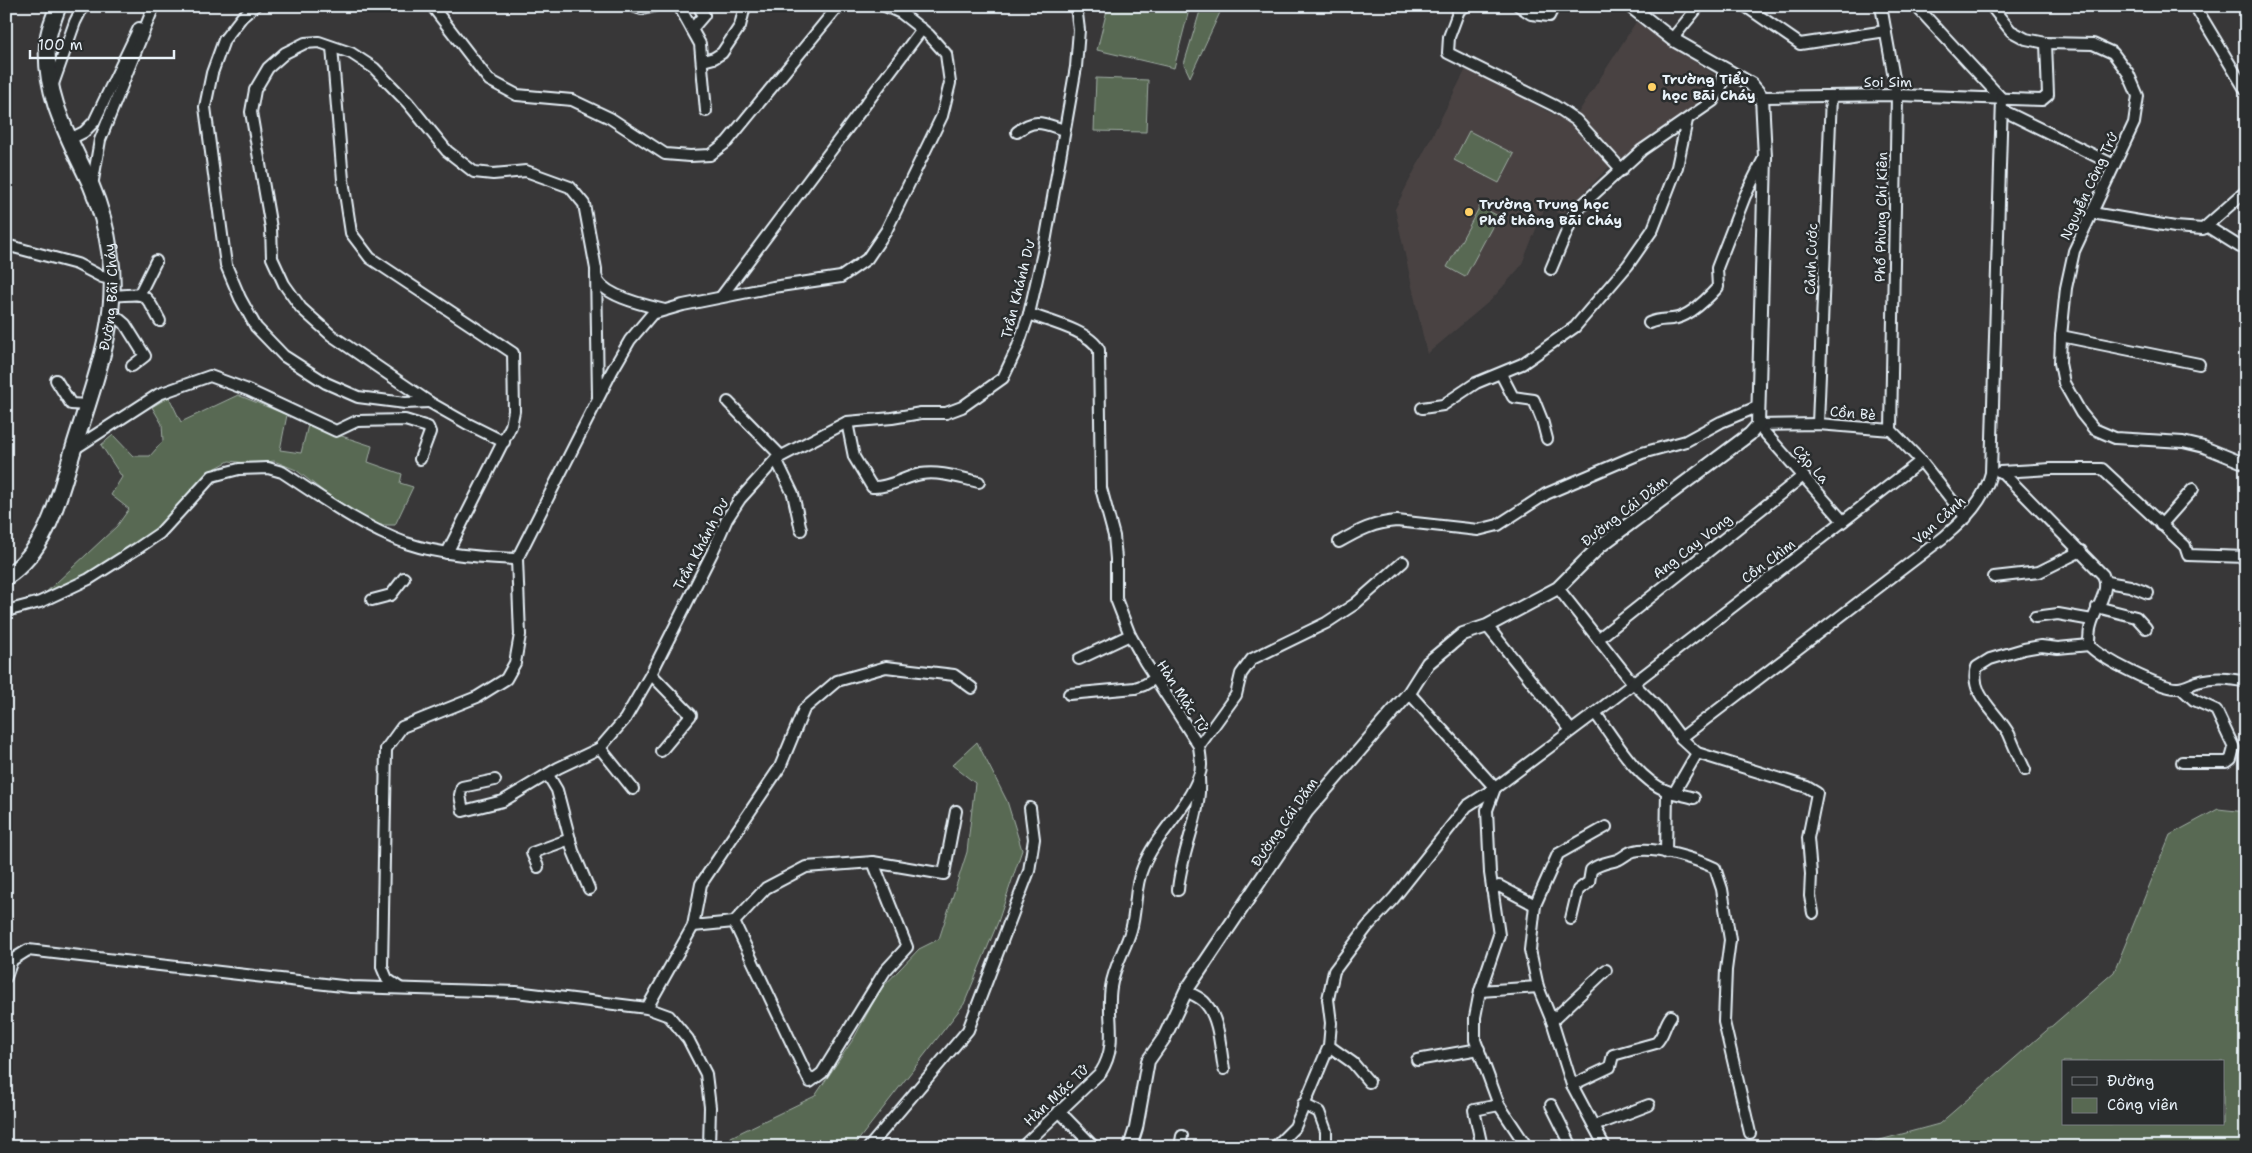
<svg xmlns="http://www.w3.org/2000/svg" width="2252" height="1153" font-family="'Shantell Sans',sans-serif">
<rect width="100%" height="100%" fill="#383738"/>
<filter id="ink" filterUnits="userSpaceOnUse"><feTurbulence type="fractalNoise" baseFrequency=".02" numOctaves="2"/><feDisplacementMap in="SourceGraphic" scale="10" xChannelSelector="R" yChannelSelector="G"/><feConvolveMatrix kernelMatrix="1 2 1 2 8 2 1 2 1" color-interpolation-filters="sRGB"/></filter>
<g filter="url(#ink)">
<path fill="#494343" d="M1636,22l79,53 -11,24 -5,9 -89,58 -48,49 -17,-8 -24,59 -30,34 -64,54 -32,-145 72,-142 104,57z"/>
<g fill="#586952" stroke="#a0ada5" fill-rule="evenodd">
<path d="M1108,6h82l-16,62 -77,-18z"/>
<path d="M1203,6h20l-33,71 -6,-13 16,-53z"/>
<path d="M1096,78l52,2 -2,52 -52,-1z"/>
<path d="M1469,131l45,23 -15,29 -45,-23z"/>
<path d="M1480,206l18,10 -33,61 -18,-10z"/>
<path d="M238,395l49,20 -7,35 21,3 7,-28 64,21 -4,16 34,12 -2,9 13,4 -18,38h-18l-49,-30 -32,-25 -22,-9 -20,3 -25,-3 -22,12 -51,57 -70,46 -45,21 76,-71 12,-17 -18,-14 11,-18 -21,-32 12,-10 20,21h17l13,-15 -1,-17 -10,-17 17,-10 12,25z"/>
<path d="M977,742l30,59 15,49 -24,72 -34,82 -111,143h-123l1,-10 84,-41 39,-58 26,-48 39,-41 20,-10 28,-87 8,-69 -23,-18z"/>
<path d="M2218,809l28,3v335h-437l1,-3 59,-1 70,-19 175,-152 56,-137zM2063,1062h160v62h-160z"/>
</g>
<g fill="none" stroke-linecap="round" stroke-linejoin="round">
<g stroke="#e8f1f8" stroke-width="14">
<g id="minor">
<path d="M255,6l-13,11 -18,23 -12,33 -7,34 21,158 14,33 16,29 28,29 42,27 32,14 47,6 24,-1"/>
<path d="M432,6l57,74 28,15 55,5 38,18 55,36 25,2 20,-1 17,-13 109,-133 5,-3"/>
<path d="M633,6l9,3 13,-3"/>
<path d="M679,6l21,38 6,67"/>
<path d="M1466,6l-7,4 -10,27 -1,16 107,53 21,14 46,50"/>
<path d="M1519,6l12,8 18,2 5,-10"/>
<path d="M1745,6l55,38 86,-13"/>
<path d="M1881,6l16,89 -6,335"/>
<path d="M1916,6l86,93"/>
<path d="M1991,6l20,25 15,8 20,4 47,1 20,9 15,20 10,23 -4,27 -60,128 -8,37 -5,48 -1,27 4,20 17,30 13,16 21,9 68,4 21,5 42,17"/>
<path d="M2195,6l51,85"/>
<path d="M692,29l12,-14 -4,-6"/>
<path d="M1672,39l27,-33"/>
<path d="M332,47l11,133 8,53 19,25 143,95 1,58 -3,15 -64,127"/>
<path d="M703,61l11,-3 8,-5 18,-27 5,-20"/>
<path d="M52,87l23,-65 8,-16"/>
<path d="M1762,97l135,-2 145,5 6,-5 -2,-52"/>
<path d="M2002,110l112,55"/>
<path d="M1017,132c18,-15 28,-8 47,-2"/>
<path d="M68,140l16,-8 10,-10 45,-94"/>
<path d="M92,186l8,-46 54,-134"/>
<path d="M2092,213l83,14 28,2 43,-38"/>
<path d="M2208,227l32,20"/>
<path d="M6,245l71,19 25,13 9,2"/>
<path d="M1551,269l22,-52 9,-12 60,-55 71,-49 8,-14 3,-18"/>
<path d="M596,275c3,21 52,31 69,35"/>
<path d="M140,293l16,-32"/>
<path d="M112,296c34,-2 31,-7 48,25"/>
<path d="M721,297l201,-268"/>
<path d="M112,313l13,11 20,32 -13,10"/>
<path d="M1649,323c9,-4 14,-3 23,-4 16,-1 36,-21 46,-32l-1,-19 28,-72 18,-36"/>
<path d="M2061,336l138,28"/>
<path d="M1501,374l12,23 21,3 8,20 5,19"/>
<path d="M56,380l15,24 16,1"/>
<path d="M728,402l53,54"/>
<path d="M1422,408l21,-3 33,-22 46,-19 53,-37 53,-62 25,-36 24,-62 10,-47"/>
<path d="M847,422l7,35 18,30c17,1 32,-10 49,-13 19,-3 39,4 58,8"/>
<path d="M1818,424l13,-328"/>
<path d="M1758,425l60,-1 73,6 30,31 45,57"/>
<path d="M1758,425l85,96"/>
<path d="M504,442l-38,-19 -37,-21 -98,-67 -30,-27 -17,-24 -12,-26 -1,-30 -20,-116 4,-22 13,-22 17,-15 20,-10 14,-1 32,11 23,15 34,35 39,48 27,21 19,2 33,-3 44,16 14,17 12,65 2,128"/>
<path d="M74,449l85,-55 51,-18 38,14 88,41 21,-10 48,-1 23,7 2,5 -10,27"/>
<path d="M776,459l17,35 8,36"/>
<path d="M2000,472l51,-3h51l83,77 3,9 58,2"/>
<path d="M2002,472l101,103c8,16 -8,34 -12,50 -2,6 -2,14 -2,20 9,12 74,45 89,43 6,0 13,-4 19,-6 18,-5 31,-4 49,0"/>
<path d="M2161,525l32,-36"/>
<path d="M1339,542c19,-11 36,-20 58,-21l81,9 20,-5 48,-31 96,-41 44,-12 35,-19 36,-15"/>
<path d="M1994,577l45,-5 42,-21"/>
<path d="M2107,582l23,4 18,7"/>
<path d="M1558,588l74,94 28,28 21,28"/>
<path d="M372,600l19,-5 13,-17"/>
<path d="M2097,607l39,10 10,11"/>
<path d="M6,611l34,-9 49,-23 49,-31 22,-15 52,-57 27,-7 29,-1 14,4c40,26 80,55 124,71 36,12 74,14 111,16"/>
<path d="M2035,617l23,-3 34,6"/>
<path d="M1487,626l83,103"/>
<path d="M1598,639l205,-163"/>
<path d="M1079,659l51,-24"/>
<path d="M651,674l40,41 -30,36"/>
<path d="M2181,688l13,12 22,10 18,38 -3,11 -4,3h-45"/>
<path d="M1409,693l86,95 -8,22 3,63 9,62 -19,56 -5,26v23l24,65 28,42"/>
<path d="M1069,694l66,-6 9,-3 12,-7"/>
<path d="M1595,713c19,25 41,66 72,78 8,3 18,4 27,7"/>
<path d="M1199,746l37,-51 5,-21 11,-15 74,-36 29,-19 48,-42"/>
<path d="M600,748l33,41"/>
<path d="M1697,753l110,34 10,6 -9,45 3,36 -1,22 3,17"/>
<path d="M2025,770c-6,-12 -11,-24 -16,-36 -11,-21 -41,-40 -32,-67l13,-8 34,-10 17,-3 17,2 31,-3"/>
<path d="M548,775l9,15 16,61 16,38"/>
<path d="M495,780l-33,7 -2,8 3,16 40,-10 55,-33 42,-20 25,-29 26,-45 61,-121 15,-34 13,-20 36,-40 71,-37 45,-4 29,-5h25l16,-6 41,-29 15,-32 11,-32 15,-66 32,-181 3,-37 -3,-24"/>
<path d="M1674,793l23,-40 -16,-15 263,-201c21,-18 40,-36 47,-64l11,-374"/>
<path d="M1666,853l1,-62"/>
<path d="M538,867l-6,-14 38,-14"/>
<path d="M1178,890c3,-39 24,-74 21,-113"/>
<path d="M1492,890l7,-4 36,19"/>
<path d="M1571,919l7,-29 11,-8 2,-12c9,-7 16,-7 26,-10 6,-2 11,-8 17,-9 21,-5 62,8 81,17l7,21 8,51 -4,30 -2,52 26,111"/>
<path d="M734,922l76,160 12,-9 63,-102 22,-24 -34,-85"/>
<path d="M693,926l41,-4 32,-34 40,-21 67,-5 71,12 12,-63"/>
<path d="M6,977l6,-17 16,-10 323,37 165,5 131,16 22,8 19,23 18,35 4,33 -1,40"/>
<path d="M400,988l-13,-9 -5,-12 4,-218 16,-22 75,-30 29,-18 9,-16 5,-28 -3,-76 95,-188 18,-31 22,-26 31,-9 90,-18 68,-10 26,-18 19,-28 56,-115 8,-33 -4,-29 -17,-19 -28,-22 -16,-7"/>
<path d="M1186,991c7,4 16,7 20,13 14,16 14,45 18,65"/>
<path d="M1480,991l58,-4"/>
<path d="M647,1008l46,-82 8,-42 79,-117 24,-58 33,-28 49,-14 68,8 18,13"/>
<path d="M1552,1021l54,-51"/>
<path d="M1329,1046l24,17 16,19"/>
<path d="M1417,1060l62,-11"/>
<path d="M1572,1085l38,-18 3,-12 43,-12c8,-7 8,-18 15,-27"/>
<path d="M1303,1104l16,8 7,19v16"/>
<path d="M1551,1105l21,42"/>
<path d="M1059,1111l35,36"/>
<path d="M1594,1126l55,-21"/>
<path d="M869,1147l99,-117 61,-159 5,-32 -4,-31"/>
<path d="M1022,1147l79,-75c18,-29 5,-54 10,-85 3,-21 14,-37 20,-57 6,-21 3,-43 12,-63 13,-33 45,-59 56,-91 4,-9 1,-20 0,-30l-54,-84 -15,-27 -14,-36v-40l-2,-23 -13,-48 -2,-138c-9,-19 -51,-29 -70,-36"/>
<path d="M1180,1147l2,-11"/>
<path d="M1275,1147l20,-20 34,-81 2,-23 -3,-24 6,-28 33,-44 27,-29 73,-92 28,-18 100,-75 326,-252"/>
<path d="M1482,1147l-8,-37 25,-5"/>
<path d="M1605,1147l-33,-62 -20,-64 -14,-34 -8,-37 5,-45 23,-51 48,-27"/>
</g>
</g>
<g stroke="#e8f1f8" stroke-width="16">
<path id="tertiary" d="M1130,1147l6,-19 12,-67 16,-23 22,-47 121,-180 102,-118 19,-30 35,-29 24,-8 71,-38 42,-42 150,-112 8,-9 7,-268 -3,-60 -11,-13 -79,-45 -42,-33"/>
</g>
<g stroke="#e8f1f8" stroke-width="19">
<g id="secondary">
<path id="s1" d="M6,577c41,-27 52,-77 65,-120 19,-65 50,-134 39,-203 -3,-22 -10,-48 -19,-69 -22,-47 -49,-93 -43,-146 1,-11 7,-23 10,-33"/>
</g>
</g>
<use href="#minor" stroke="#2a2d2e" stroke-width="10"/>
<use href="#tertiary" stroke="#2a2d2e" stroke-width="12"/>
<use href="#secondary" stroke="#2a2d2e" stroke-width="15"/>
</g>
</g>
<g fill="#ffd166" stroke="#2a2d2e" stroke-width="2">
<circle cx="1652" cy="87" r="5"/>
<circle cx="1469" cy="212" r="5"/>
</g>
<g text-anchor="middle" stroke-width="5" stroke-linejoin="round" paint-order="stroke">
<g font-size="14" font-weight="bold" fill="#e8f1f8" stroke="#2a2d2e" text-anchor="start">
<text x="1662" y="84">Trường Tiểu<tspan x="1662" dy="16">học Bãi Cháy</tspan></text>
<text x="1479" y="209">Trường Trung học<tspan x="1479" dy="16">Phổ thông Bãi Cháy</tspan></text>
</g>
<g font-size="14" fill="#e8f1f8" stroke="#2a2d2e">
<text x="1888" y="87">Soi Sim</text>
<text transform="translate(2089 186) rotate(-65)" y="5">Nguyễn Công Trứ</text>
<text transform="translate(1881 217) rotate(-89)" y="5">Phố Phùng Chí Kiên</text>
<text transform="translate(1811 259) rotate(-88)" y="5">Cảnh Cước</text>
<text transform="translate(1018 289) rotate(-76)" y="5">Trần Khánh Dư</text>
<text dy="5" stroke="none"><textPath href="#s1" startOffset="305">Đường Bãi Cháy</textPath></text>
<text transform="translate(1853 413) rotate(5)" y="5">Cồn Bè</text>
<text transform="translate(1811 464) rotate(48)" y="5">Cặp La</text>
<text transform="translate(1624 511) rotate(-38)" y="5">Đường Cái Dăm</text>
<text transform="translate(1939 520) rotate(-42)" y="5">Vạn Cảnh</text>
<text transform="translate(701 544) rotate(-62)" y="5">Trần Khánh Dư</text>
<text transform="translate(1692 546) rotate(-38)" y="5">Ang Cay Vong</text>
<text transform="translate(1768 561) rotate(-37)" y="5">Cồn Chìm</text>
<text transform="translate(1183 696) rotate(57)" y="5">Hàn Mặc Tử</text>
<text transform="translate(1284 822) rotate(-55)" y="5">Đường Cái Dăm</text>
<text transform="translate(1056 1095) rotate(-43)" y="5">Hàn Mặc Tử</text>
</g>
</g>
<rect width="2252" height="1153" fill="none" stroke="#2a2d2e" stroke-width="25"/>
<rect x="12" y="12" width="2227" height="1128" fill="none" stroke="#e8f1f8" stroke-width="2" filter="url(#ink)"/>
<rect x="2062" y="1060" width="162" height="65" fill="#2a2d2e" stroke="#767b7f"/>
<rect x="2072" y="1077" width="25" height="8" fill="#2a2d2e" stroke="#767b7f"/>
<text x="2107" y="1086" font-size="15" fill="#e8f1f8">Đường</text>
<rect x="2072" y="1098" width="25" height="15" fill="#586952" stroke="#767b7f"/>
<text x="2107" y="1110" font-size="15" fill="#e8f1f8">Công viên</text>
<path d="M30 50v8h144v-8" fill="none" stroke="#e8f1f8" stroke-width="2.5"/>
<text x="38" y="50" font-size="15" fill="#e8f1f8" stroke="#2a2d2e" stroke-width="4" paint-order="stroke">100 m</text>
</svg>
